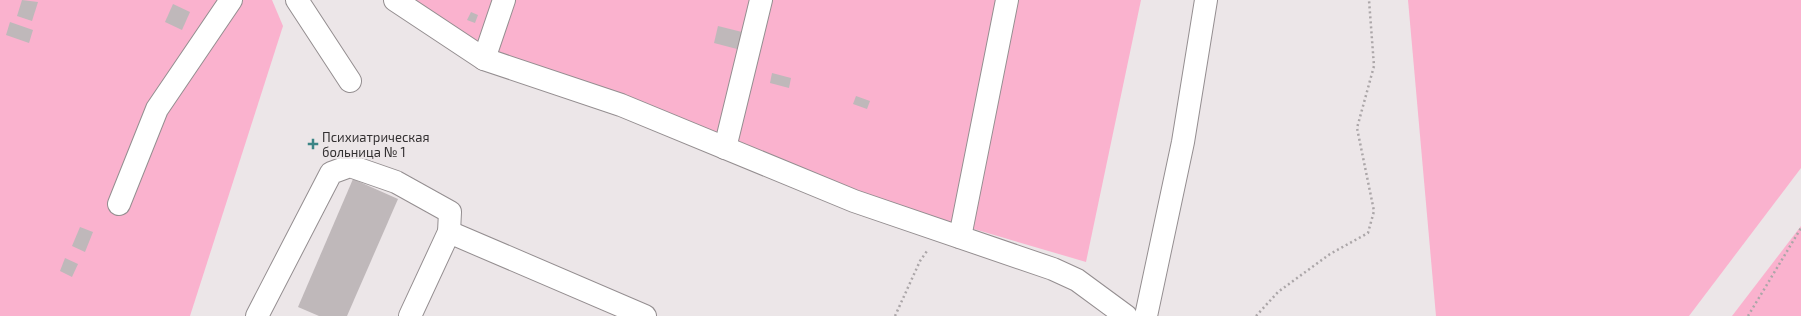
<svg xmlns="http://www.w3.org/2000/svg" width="1801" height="316" font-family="'Exo 2',sans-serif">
<rect width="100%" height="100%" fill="#ece6e8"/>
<g fill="#fab2ce">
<path d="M0,0h272l11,26 -93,290h-190z"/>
<path d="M411,0h730l-55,262 -231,-68 -384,-147z"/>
<path d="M1408,0h393v168l-112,148h-253z"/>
<path d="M1801,226v90h-69z"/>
</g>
<g fill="#bfb8ba">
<path d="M22,0l16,2 -6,19 -15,-5z"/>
<path d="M173,4l17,8 -8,18 -17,-8z"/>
<path d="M471,12l7,3 -3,8 -8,-3z"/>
<path d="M10,22l23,8 -4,13 -23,-8z"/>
<path d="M718,26l24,6 -5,17 -23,-6z"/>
<path d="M772,73l19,5 -2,10 -19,-5z"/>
<path d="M856,96l14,5 -3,8 -14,-5z"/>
<path d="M353,179l45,20 -51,117h-28l-21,-9z"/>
<path d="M80,227l13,5 -8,20 -13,-6z"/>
<path d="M65,258l13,6 -6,13 -12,-6z"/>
</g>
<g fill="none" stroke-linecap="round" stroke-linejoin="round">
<g stroke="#948e90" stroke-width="24">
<g id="minor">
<path d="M297,0l53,81"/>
<path d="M395,0l89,59 137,46 233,96 199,68 24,11 49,36"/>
<path d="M484,59l20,-59"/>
<path d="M725,148l36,-148"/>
<path d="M119,204l38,-95 74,-109"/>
<path d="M449,232l196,84"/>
<path d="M960,237l47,-237"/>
<path d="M257,316l74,-143 19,-7 46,16 54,30 -1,20 -39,84"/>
<path d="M1146,316l37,-174 23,-142"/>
</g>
</g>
<g stroke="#aba6a8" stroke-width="2.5" stroke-dasharray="2 3" stroke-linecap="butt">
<path d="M895,316l25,-55 7,-10"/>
<path d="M1256,316l22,-24 52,-38 38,-21 6,-22 -17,-83 17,-62 -5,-66"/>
<path d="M1748,316l53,-88"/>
</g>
<use href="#minor" stroke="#fff" stroke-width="22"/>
</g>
<path fill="#3c8586" stroke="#ece6e8" stroke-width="1.5" d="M311 138h4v4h4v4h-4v4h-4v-4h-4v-4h4z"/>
<g text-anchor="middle" stroke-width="4" stroke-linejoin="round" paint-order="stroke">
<g font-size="13" fill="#333031" stroke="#ece6e8" text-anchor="start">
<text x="322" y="142">Психиатрическая<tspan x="322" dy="15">больница № 1</tspan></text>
</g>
</g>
</svg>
